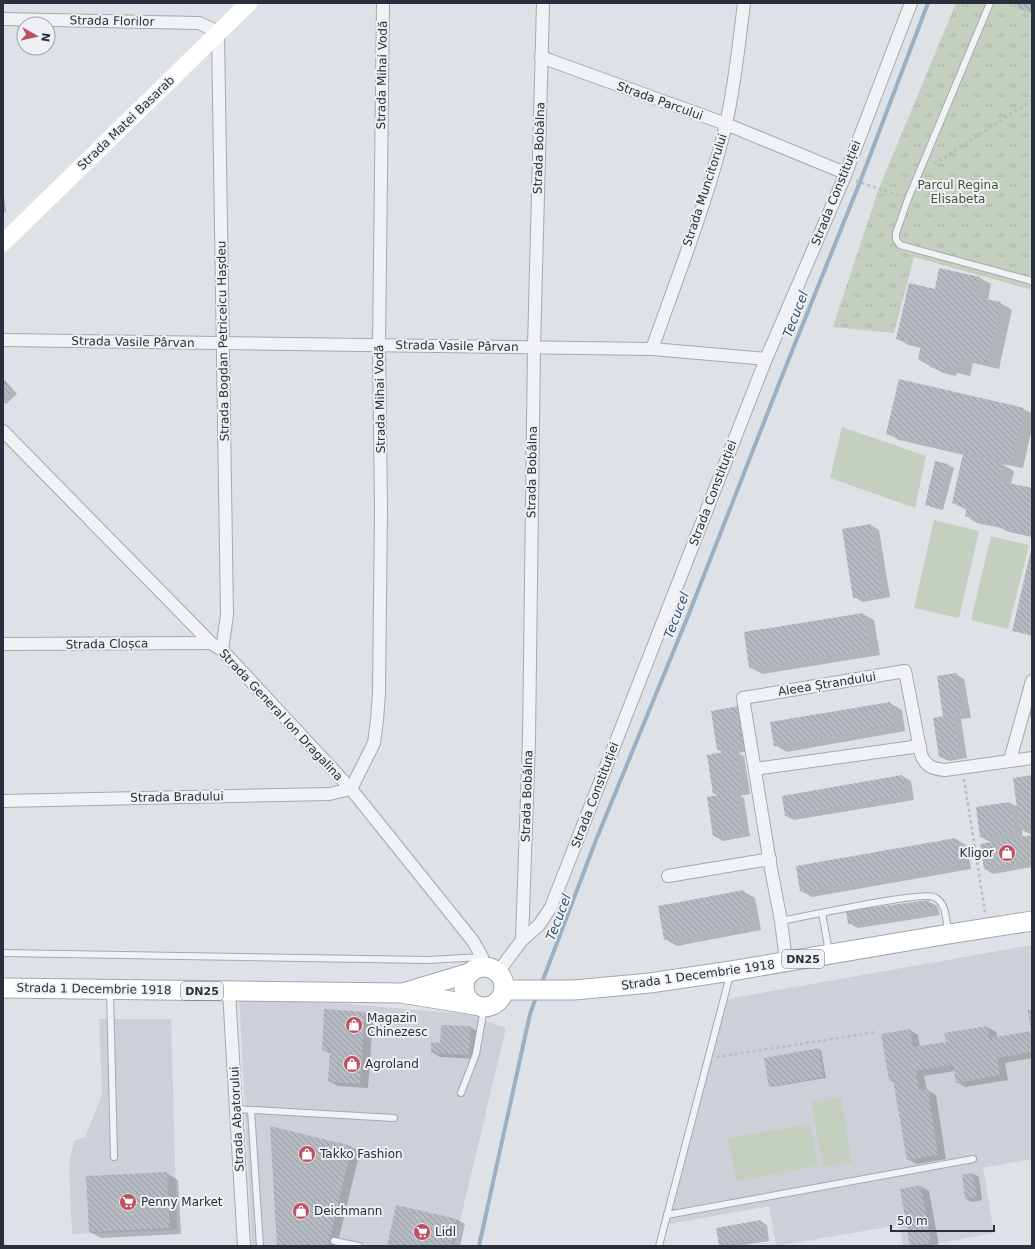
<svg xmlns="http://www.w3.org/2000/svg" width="1035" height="1249" font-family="'DejaVu Sans',sans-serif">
<defs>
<pattern id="park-tufts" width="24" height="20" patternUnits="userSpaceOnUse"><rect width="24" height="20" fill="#c5cfc0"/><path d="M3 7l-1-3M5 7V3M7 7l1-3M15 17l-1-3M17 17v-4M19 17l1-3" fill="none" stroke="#a9b2a6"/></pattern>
<pattern id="building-back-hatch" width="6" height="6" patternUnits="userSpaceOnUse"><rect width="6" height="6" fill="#b6bbc2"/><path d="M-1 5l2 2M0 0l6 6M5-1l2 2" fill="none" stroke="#94989f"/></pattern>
</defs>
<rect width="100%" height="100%" fill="#dee2e6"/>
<g fill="#cdd1d7">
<path d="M1032,945v214l-49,9 11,65 -70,13h-21l-4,-21 -123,21 -7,-40 -100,18 58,-225z"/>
<path d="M239,995l228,19 39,14 -52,218h-202z"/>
<path d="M99,1019h72l6,211 -105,4 -3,-68 5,-25 11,-4 17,-42z"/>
</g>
<path fill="url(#park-tufts)" d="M956,3h76v287l-118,-33 -20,76 -61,-6 46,-139z"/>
<g fill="#c5cfc0">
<path d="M842,427l84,29 -11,52 -85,-30z"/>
<path d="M934,520l45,11 -20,87 -45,-10z"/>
<path d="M991,536l38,9 -21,84 -37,-9z"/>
<path d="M841,1097l11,65 -29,5 -12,-65z"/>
<path d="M810,1124l8,42 -82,15 -8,-43z"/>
</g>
<g fill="#0003">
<path d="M1019,3h13v10l-14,-6z"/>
<path d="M3,188l3,24 -3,1z"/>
<path d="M980,278l11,6 -3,16 12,3 12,7 -13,59 -26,-6 -3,13 -13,-3 -1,3 -13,-3 -24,-13 2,-12 -12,-3 -12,-6 39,-49z"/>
<path d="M3,378l14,16 -11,10 -3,-2z"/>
<path d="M1023,409l9,4v15l-9,40 -21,-4 12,7 -3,13 21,5v48l-23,-5 -8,-4 -24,-5 -11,-7 1,-6 -14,-7 11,-48 -65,-15 -11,-6z"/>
<path d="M936,462l12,3 6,3 -11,42 -12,-3 -5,-3z"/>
<path d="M870,525l9,5 11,67 -27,5 -9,-5z"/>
<path d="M1032,551v85l-19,-6z"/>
<path d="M863,614l11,6 6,35 -118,19 -12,-7z"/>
<path d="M956,674l8,5 7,39 -10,1 6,39 -18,3 -9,-4 4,-40z"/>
<path d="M890,703l12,7 3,21 -118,21 -12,-7 -4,-22z"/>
<path d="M712,712l42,38 -16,3 6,3 6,38 -10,2 4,2 6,38 -27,5 -9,-5 4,-40 -4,-3 10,-40 -6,-3z"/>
<path d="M902,776l9,5 3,19 -120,20 -8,-4 -3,-19z"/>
<path d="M1032,776v58h-2l-8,-4 1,8 9,-2v31l-39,7 -8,-5 7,-26 -11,-6 -4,-29 33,-5 8,4z"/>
<path d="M956,839l11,7 4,23 -159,28 -11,-6z"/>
<path d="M743,891l12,7 6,32 -84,16 -12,-7z"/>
<path d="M928,901l9,5 3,9 -82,13 -9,-5z"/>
<path d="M364,1013l9,5 -5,70 -30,-2 -9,-5 2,-27 -8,-4z"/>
<path d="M470,1027l9,5 -2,27 -37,-2 -8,-5 9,-8z"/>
<path d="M987,1027l9,5 1,6 35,-6v26l-27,5 3,17 -43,7 -8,-5 -2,-11 -31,5 3,14 9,5 10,64 -30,5 -8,-5 -13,-76 -5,-3 20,-50 8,5 2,12 27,-4 -1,-9z"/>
<path d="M818,1049l3,1 5,28 -54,9 -2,-1z"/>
<path d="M351,1147l9,4 -23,95h-59z"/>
<path d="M166,1173l12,7 3,54 -80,4 -11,-6z"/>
<path d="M973,1174l6,3 3,23 -10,2 -6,-3 -3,-23z"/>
<path d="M920,1186l9,5 10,55h-28l-10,-56z"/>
<path d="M456,1219l9,5 -5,22h-72z"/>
<path d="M761,1221l6,4 2,16 -31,5 -18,-1z"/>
</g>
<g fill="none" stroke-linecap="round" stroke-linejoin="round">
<g stroke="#9db0c3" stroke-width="4">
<path d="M541,985l55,-145 92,-224 98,-250 74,-184 68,-179"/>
<path d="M479,1246l51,-232 7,-19"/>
</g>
</g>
<g fill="url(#building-back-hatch)">
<path d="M1018,3h14l-2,9 -13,-4z"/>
<path d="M939,268l41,9 -4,20 25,5 -14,61 -26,-5 -3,12 -13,-3v3l-15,-3 1,-4 -13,-3 3,-16 -25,-5 13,-56 26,6z"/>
<path d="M899,379l125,29 -13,54 -125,-28z"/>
<path d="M3,380l10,11 -10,8z"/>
<path d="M963,454l40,9 -4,18 33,7v46l-36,-8 1,-2 -32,-8 2,-9 -15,-4z"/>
<path d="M935,461l13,3 -10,44 -13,-3z"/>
<path d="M871,524l11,69 -29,5 -11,-69z"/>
<path d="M1031,550l1,79 -1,6 -19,-4z"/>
<path d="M863,613l6,36 -120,19 -5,-36z"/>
<path d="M956,673l6,40 -9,2 6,39 -20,3 -6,-39 10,-2 -6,-40z"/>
<path d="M890,702l4,23 -120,21 -4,-24z"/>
<path d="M739,706l7,40 -29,4 -6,-39z"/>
<path d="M1032,709v9l-4,-2z"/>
<path d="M735,750l7,40 -29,4 -6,-39z"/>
<path d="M902,775l4,20 -121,21 -3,-20z"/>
<path d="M1032,775v53l-12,2 -7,-52z"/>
<path d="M736,792l6,40 -29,4 -6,-39z"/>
<path d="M1010,802l5,30 -35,5 -4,-30z"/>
<path d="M1032,835v26l-48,8 -4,-25z"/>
<path d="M956,838l4,25 -160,28 -4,-25z"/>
<path d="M744,890l6,34 -86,16 -6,-34z"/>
<path d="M929,900l3,10 -84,14 -2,-13z"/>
<path d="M324,1009l41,3 -5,72 -32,-2 2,-31 -8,-1z"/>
<path d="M1028,1010h4v42l-35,6 3,17 -44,8 -3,-18 -37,6 3,19 9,-1 10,66 -31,5 -14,-80h-4l-8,-46 29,-5 3,18 33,-5 -2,-9 43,-7 2,12 42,-7z"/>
<path d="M441,1025l30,1 -2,29 -38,-2v-11l9,1z"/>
<path d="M819,1048l5,29 -55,10 -5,-29z"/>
<path d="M270,1126l82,20 -24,100h-51z"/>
<path d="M167,1172l3,56 -81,4 -3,-56z"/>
<path d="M973,1173l4,25 -12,1 -3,-24z"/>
<path d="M921,1185l10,58 -21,3 -10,-57z"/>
<path d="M396,1205l61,14 -6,27h-64z"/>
<path d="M761,1220l3,18 -45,8 -3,-18z"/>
</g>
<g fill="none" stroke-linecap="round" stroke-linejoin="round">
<g stroke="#a4a9af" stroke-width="8">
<g id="lane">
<path d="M990,3l-82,196 -12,34v6l4,6 132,36"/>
<path d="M822,913l7,39"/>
<path d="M781,921c21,-4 141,-30 153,-24 13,6 12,23 14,35"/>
<path d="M3,953l425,7 54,-3"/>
<path d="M110,991l4,166"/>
<path d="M461,1093l15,-39 8,-46"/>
<path d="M236,1109l158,9"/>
<path d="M251,1110l9,136"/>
<path d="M667,1215l306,-56"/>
<path d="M334,1241l25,5"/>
<path d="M659,1246l71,-271"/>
</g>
</g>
<g stroke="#a4a9af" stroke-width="14">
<g id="street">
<path d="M3,19l196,4 19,9 9,583 -5,35"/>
<path d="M541,57l185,67 119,49"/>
<path d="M3,340l649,9 114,10"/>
<path d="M652,349c26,-74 56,-149 74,-225 9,-40 13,-81 18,-121"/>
<path d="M3,431l208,212 11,7 129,139 122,152 9,16 3,10"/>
<path d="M3,644l208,-1"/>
<path d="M1010,760l22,-79"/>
<path d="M755,769l165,-23"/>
<path d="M3,801l326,-7 22,-5 23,-46 3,-23 2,-27 2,-184 -2,-163 4,-343"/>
<path d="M668,876l102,-17"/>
<path d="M522,940l7,-201 5,-392 9,-344"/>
<path d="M786,961l-5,-40 -10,-52 -28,-171 162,-27 16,83c4,12 12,15 24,16l87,-12"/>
<path d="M498,972l24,-32 17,-15 12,-18 215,-548 78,-181 67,-175"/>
<path d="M229,991l15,255"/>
</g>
</g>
<g stroke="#9fa7b1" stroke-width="21">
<g id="primary">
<circle cx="484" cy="987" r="20"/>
<path d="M3,988l398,5 74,12"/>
<path d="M504,990h70l76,-7 81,-12 218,-37 83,-13"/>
<path d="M406,992l63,-19"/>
</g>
</g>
<g stroke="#b9bcc1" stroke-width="2.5" stroke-dasharray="3 3" stroke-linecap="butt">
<path d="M934,164l98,-64"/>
<path d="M856,181l44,15"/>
<path d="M964,779l21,133"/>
<path d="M717,1057l159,-25"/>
</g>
<use href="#lane" stroke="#f1f2f5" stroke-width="6"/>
<use href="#street" stroke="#f1f2f5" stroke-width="12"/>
<path stroke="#fff" stroke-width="17" d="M3,243l246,-240"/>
<use href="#primary" stroke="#fff" stroke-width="19"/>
</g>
<defs>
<g id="shop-disc" transform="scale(0.9)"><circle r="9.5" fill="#bf5064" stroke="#eef0f4"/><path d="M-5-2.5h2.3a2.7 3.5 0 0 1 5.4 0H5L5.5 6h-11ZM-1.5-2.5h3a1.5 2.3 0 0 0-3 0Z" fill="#fff"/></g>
<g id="supermarket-disc" transform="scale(0.9)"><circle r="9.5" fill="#bf5064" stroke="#eef0f4"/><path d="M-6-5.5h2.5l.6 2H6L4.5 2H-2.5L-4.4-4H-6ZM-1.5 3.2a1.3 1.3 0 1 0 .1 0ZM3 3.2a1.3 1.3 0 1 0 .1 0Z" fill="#fff"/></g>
</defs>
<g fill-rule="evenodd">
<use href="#shop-disc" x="1007" y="853"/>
<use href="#shop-disc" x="354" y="1025"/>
<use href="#shop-disc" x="352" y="1064"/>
<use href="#shop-disc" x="307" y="1154"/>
<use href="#supermarket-disc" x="128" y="1202"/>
<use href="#shop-disc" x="301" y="1211"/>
<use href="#supermarket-disc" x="422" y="1232"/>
</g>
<g text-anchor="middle" stroke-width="4" stroke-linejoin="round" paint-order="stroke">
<g fill="#eef0f4" stroke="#646a72" stroke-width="1">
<rect x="782" y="950" width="42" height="18" rx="3"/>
<rect x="181" y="982" width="42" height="18" rx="3"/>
</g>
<g font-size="11" font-weight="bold" fill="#29303b">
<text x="803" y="963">DN25</text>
<text x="202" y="995">DN25</text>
</g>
<g font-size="12" fill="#29303b" stroke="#eef0f4">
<text transform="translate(112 21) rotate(1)" y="4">Strada Florilor</text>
<text transform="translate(382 75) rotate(-89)" y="4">Strada Mihai Vodă</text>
<text transform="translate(660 101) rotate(20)" y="4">Strada Parcului</text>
<text transform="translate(126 123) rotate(-44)" y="4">Strada Matei Basarab</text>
<text transform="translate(539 148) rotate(-88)" y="4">Strada Bobâlna</text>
<text transform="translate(705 190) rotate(-72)" y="4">Strada Muncitorului</text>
<text transform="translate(836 193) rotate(-68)" y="4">Strada Constituției</text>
<text transform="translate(223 341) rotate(-91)" y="4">Strada Bogdan Petriceicu Hașdeu</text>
<text transform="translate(133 342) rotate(1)" y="4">Strada Vasile Pârvan</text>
<text transform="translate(457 346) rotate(1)" y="4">Strada Vasile Pârvan</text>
<text transform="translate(380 399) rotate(-91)" y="4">Strada Mihai Vodă</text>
<text transform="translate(532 472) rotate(-89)" y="4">Strada Bobâlna</text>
<text transform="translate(713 493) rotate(-69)" y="4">Strada Constituției</text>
<text transform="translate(107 644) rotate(-1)" y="4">Strada Cloșca</text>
<text transform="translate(827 684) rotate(-9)" y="4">Aleea Ștrandului</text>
<text transform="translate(281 715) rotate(47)" y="4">Strada General Ion Dragalina</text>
<text transform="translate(595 795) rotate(-69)" y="4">Strada Constituției</text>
<text transform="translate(527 796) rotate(-88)" y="4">Strada Bobâlna</text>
<text transform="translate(177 797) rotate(-1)" y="4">Strada Bradului</text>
<text transform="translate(698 975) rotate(-8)" y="4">Strada 1 Decembrie 1918</text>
<text transform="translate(94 989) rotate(1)" y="4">Strada 1 Decembrie 1918</text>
<text transform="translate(237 1119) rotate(-93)" y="4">Strada Abatorului</text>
</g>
<g font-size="12" fill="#3e5638" stroke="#eef0f4">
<text x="958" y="189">Parcul Regina<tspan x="958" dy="14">Elisabeta</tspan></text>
</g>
<g font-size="12" fill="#29303b" stroke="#eef0f4" text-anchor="start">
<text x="994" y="857" text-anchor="end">Kligor</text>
<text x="367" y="1022">Magazin<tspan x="367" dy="14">Chinezesc</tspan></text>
<text x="365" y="1068">Agroland</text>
<text x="320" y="1158">Takko Fashion</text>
<text x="141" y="1206">Penny Market</text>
<text x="314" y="1215">Deichmann</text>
<text x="435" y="1236">Lidl</text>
</g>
<g font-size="13" font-style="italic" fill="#38506b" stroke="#eef0f4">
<text transform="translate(795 314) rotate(-69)" y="5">Tecucel</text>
<text transform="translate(676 615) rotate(-69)" y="5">Tecucel</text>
<text transform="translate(558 917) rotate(-69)" y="5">Tecucel</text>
</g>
</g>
<rect width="1035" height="1249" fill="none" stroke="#29303b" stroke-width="8"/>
<g transform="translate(36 36) rotate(98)"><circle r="19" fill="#eef0f4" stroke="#9fa3aa"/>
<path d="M0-3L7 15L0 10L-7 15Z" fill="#bf5064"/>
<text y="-6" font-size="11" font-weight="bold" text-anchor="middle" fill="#29303b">N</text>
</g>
<path d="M891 1225v6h103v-6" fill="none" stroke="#29303b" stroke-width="2"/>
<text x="897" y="1225" font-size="12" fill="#29303b" stroke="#eef0f4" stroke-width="3" paint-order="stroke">50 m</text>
</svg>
